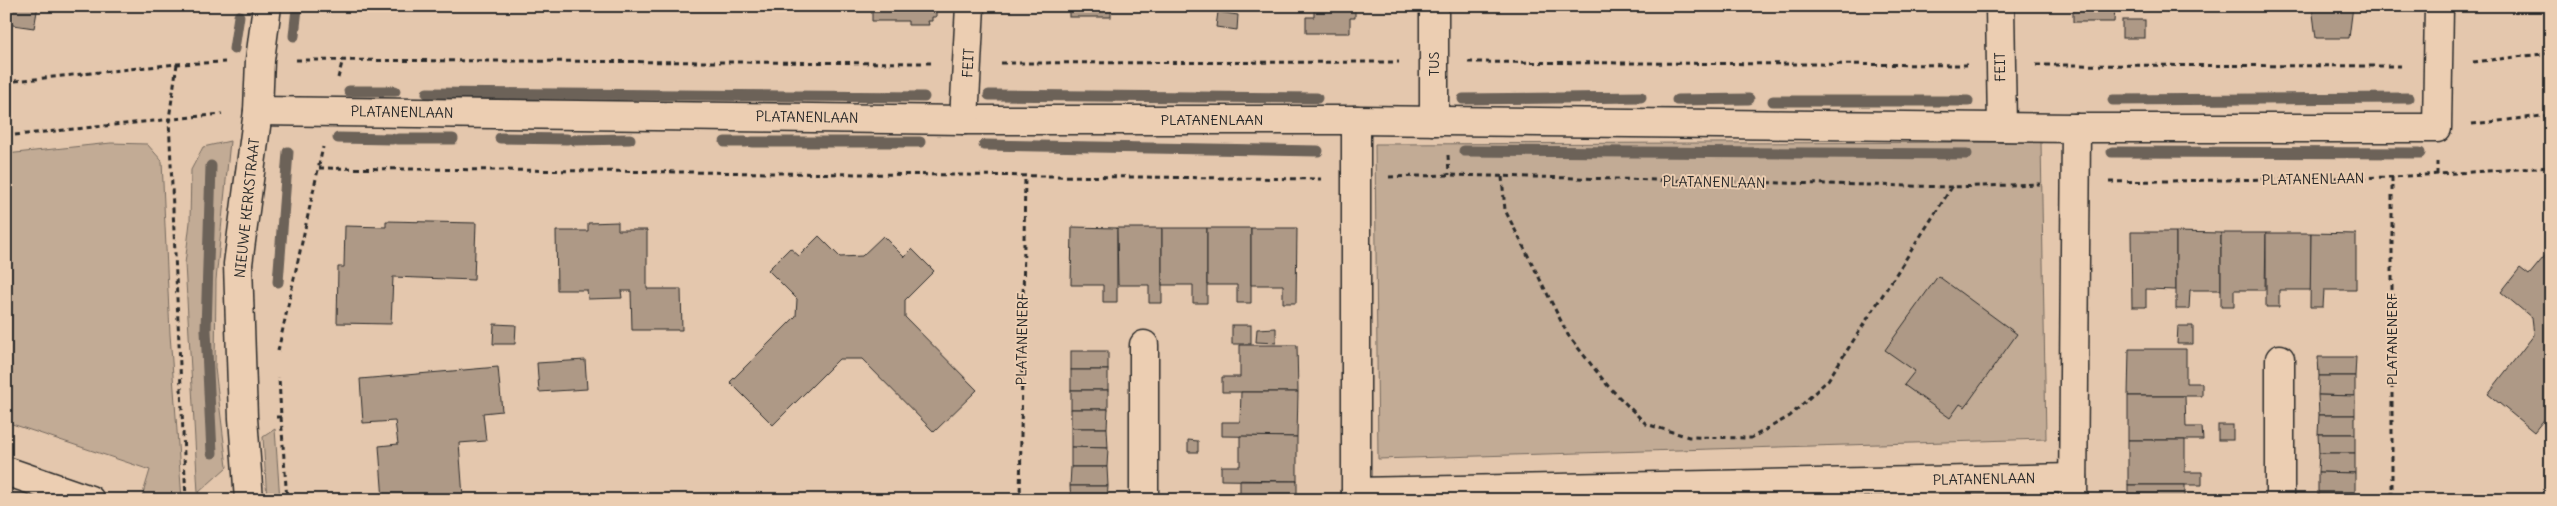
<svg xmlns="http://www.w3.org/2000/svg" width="2557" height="506" font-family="Delius,sans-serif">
<rect width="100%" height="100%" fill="#e4c7ad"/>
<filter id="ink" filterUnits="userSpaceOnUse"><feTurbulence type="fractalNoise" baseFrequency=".02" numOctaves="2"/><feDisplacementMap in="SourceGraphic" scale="10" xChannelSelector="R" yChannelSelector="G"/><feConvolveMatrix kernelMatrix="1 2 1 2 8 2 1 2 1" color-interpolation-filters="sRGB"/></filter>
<g filter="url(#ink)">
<g fill="#c2ab95" stroke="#766b60">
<rect x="687" y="6" width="55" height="5"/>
<path d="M230,141l-14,139 -1,88 12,99 -29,26 -13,-229 5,-42 1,-52 12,-23z"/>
<path d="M2041,142l5,297 -668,20 -3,-315z"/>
<path d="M111,143l36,1 15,17 8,173 12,166h-41l9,-30 -144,-48v-268z"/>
<path d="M275,429l5,71h-13l-4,-63z"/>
</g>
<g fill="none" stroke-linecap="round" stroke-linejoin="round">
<g stroke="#6c6259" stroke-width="11">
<path d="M294,36l3,-28"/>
<path d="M234,49l5,-33"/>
<path d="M349,91h46"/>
<path d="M427,93l497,4"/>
<path d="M989,95l328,3"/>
<path d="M1463,99l178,-2"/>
<path d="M1677,100l72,-1"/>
<path d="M2113,100l296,-2"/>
<path d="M1773,101h195"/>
<path d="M338,138l54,1"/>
<path d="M500,138l67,1"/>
<path d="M398,139h55"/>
<path d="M575,140l55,-1"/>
<path d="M725,142h21"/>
<path d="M752,142h168"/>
<path d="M984,145l334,6"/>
<path d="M1464,151l503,3"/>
<path d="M2112,152l308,1"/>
<path d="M211,166l-5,164 6,123"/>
<path d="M278,282l10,-130"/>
</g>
</g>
<g fill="#ae9986" stroke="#2b2b2b">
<path d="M6,6h32l-4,22 -28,-4z"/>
<path d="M872,6h64v11h-4v4h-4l1,4h-21v-4h-36z"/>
<rect x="1069" y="6" width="42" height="11"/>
<path d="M1314,6h41v12h-5v15h-44v-16h8z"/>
<path d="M2073,6h42l-1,16h-41z"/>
<path d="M2312,6h41l-4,32h-33z"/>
<path d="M1218,12l20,3 -1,15 -21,-3z"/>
<rect x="2122" y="20" width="23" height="18"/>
<path d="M386,221l90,2 -2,57 -81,-3 -2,47 -54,-1 1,-56h6l1,-41 41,1z"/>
<path d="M618,222v8h29v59h34l1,41h-50l-1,-39h-10l1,7 -34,1 -1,-9h-30l-1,-59h32v-8z"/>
<path d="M1072,227l45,1v74h-14v-17h-32z"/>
<path d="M1117,228h45v75h-13v-18h-31z"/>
<path d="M1162,228h45v75h-14v-18h-31z"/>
<path d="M1207,228h44v75h-14v-18h-30z"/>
<path d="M1251,228h46l-1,75h-13v-18h-32z"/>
<path d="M2131,232h45v58l-30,-1v18h-14z"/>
<path d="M2176,232l45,1v57h-31l-1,19h-13z"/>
<path d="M2221,233h45l-1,57h-31v17h-13z"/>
<path d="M2266,233h45v57h-32v17h-13z"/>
<path d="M2311,233l45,1v56h-32l-1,17h-13z"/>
<path d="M819,236l21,21 22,-1 21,-20 21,21 8,-8 22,22 -29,29v17l72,73 -43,42 -72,-73h-23l-66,66 -43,-43 66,-66 1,-17 -29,-29 22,-22 9,8z"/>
<path d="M2548,252l3,3v156l-17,21 -46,-38 46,-59 -2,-17 -31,-26 19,-24 9,7z"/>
<path d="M1938,276l79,58 -52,73 -5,-3 -10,14 -46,-33 11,-14 -30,-21z"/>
<path d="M494,324l22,1 -1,19h-22z"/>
<rect x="1232" y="325" width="19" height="19"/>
<path d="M2178,326h15v18h-16z"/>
<path d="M1276,328v15l-20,-1 1,-13z"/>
<path d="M1240,345h57l1,47h-76v-15h18z"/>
<path d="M2129,349h57v34h16v13h-74z"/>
<rect x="1071" y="351" width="37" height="19"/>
<path d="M2318,357h38l-1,19h-36z"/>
<path d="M585,360l2,29 -48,3 -2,-29z"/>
<path d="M498,367l4,44 -19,2 3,28 -27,2 4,54 -80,3 -4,-54 19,-2 -3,-23 -32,2 -3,-44z"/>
<rect x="1071" y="370" width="37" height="20"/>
<path d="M2319,376h36v20l-37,-1z"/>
<rect x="1071" y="390" width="37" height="19"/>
<path d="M1241,392h57l-1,45 -75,-1v-14h18z"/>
<path d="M2318,395l37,1v19h-36z"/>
<path d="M2128,396h57l1,31h16l1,13h-75z"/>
<path d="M1071,409h37l-1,19h-36z"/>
<path d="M2319,415h36v19h-37z"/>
<rect x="2218" y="425" width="15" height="15"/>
<path d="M1071,428h36l1,20 -37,-1z"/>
<path d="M2318,434h37v19h-36z"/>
<path d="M1240,436l57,1v44l-76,-1v-14h19z"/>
<path d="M1188,440l10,1v11h-10z"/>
<path d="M2128,440h57v32h17v13h-74z"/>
<path d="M1071,447l37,1 -1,19h-36z"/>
<path d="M2319,453h36v20l-37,-1z"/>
<path d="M1071,467h36l1,19h-38z"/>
<path d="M2318,472l37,1v19h-37z"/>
<rect x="1240" y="481" width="57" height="19"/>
<rect x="2128" y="485" width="57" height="15"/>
<path d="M1070,486h38l-1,14h-36z"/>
<rect x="2318" y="492" width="37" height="8"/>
</g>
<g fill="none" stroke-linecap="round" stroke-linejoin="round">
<g stroke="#2b2b2b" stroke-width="31">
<g id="minor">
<path d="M2000,6l2,121"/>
<path d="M258,111l706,9h392l720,8h361l2,-122"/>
<path d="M964,120l6,-114"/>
<path d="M1356,120v380"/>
<path d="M1434,121v-115"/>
<path d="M2280,359v141"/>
<path d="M6,471l84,29"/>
<path d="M1356,492l717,-14"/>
<path d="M249,500l-6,-82 -5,-154 20,-153 2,-51 7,-54"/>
<path d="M1144,500v-155"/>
<path d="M2073,500l3,-372"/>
</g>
</g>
<g stroke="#2b2b2b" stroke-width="3" stroke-dasharray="5 4" stroke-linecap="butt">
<path d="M296,60l636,3"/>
<path d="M1468,62l499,3"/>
<path d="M2473,62l78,-9"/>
<path d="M1001,63l398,-1"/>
<path d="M177,64l-8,55 17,381"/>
<path d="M2036,65l368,1"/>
<path d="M338,78l5,-19"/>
<path d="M6,82l171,-18 48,-2"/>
<path d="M2472,124l79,-9"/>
<path d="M6,136l216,-22"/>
<path d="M1448,155l1,20"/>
<path d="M319,168l1002,11"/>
<path d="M2437,175v-13"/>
<path d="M1389,177l60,-2 503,12 88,-3"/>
<path d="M1502,177l3,33 63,125 40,51 38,38 43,13 62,1 39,-22 38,-36 124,-193"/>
<path d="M2392,177v323"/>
<path d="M2109,182l283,-5 159,-10"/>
<path d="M278,351l45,-204"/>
<path d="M276,417h5l-2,-40"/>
<path d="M281,417l6,83"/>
<path d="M1020,500l5,-323"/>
</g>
<use href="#minor" stroke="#ecceb2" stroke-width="28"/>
</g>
</g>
<g text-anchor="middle" stroke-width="4" stroke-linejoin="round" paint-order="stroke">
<g font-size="14" fill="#2b2b2b" stroke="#ecceb2">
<text transform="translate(968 63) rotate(-87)" y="5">FEIT</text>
<text transform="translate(1434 64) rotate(-90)" y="5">TUS</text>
<text transform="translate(2000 67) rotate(-91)" y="5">FEIT</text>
<text transform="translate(402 112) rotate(1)" y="5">PLATANENLAAN</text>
<text transform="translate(807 117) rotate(1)" y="5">PLATANENLAAN</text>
<text x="1212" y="125">PLATANENLAAN</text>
<text transform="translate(2313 179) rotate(-1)" y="5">PLATANENLAAN</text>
<text transform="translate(1714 182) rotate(1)" y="5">PLATANENLAAN</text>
<text transform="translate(247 208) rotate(-84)" y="5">NIEUWE KERKSTRAAT</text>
<text transform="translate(1022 339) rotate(-89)" y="5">PLATANENERF</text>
<text transform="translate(2392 339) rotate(-90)" y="5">PLATANENERF</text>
<text transform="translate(1984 479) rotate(-1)" y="5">PLATANENLAAN</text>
</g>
</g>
<rect width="2557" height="506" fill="none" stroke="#ecceb2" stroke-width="25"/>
<rect x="12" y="12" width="2532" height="481" fill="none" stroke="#2b2b2b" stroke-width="2" filter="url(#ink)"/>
</svg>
